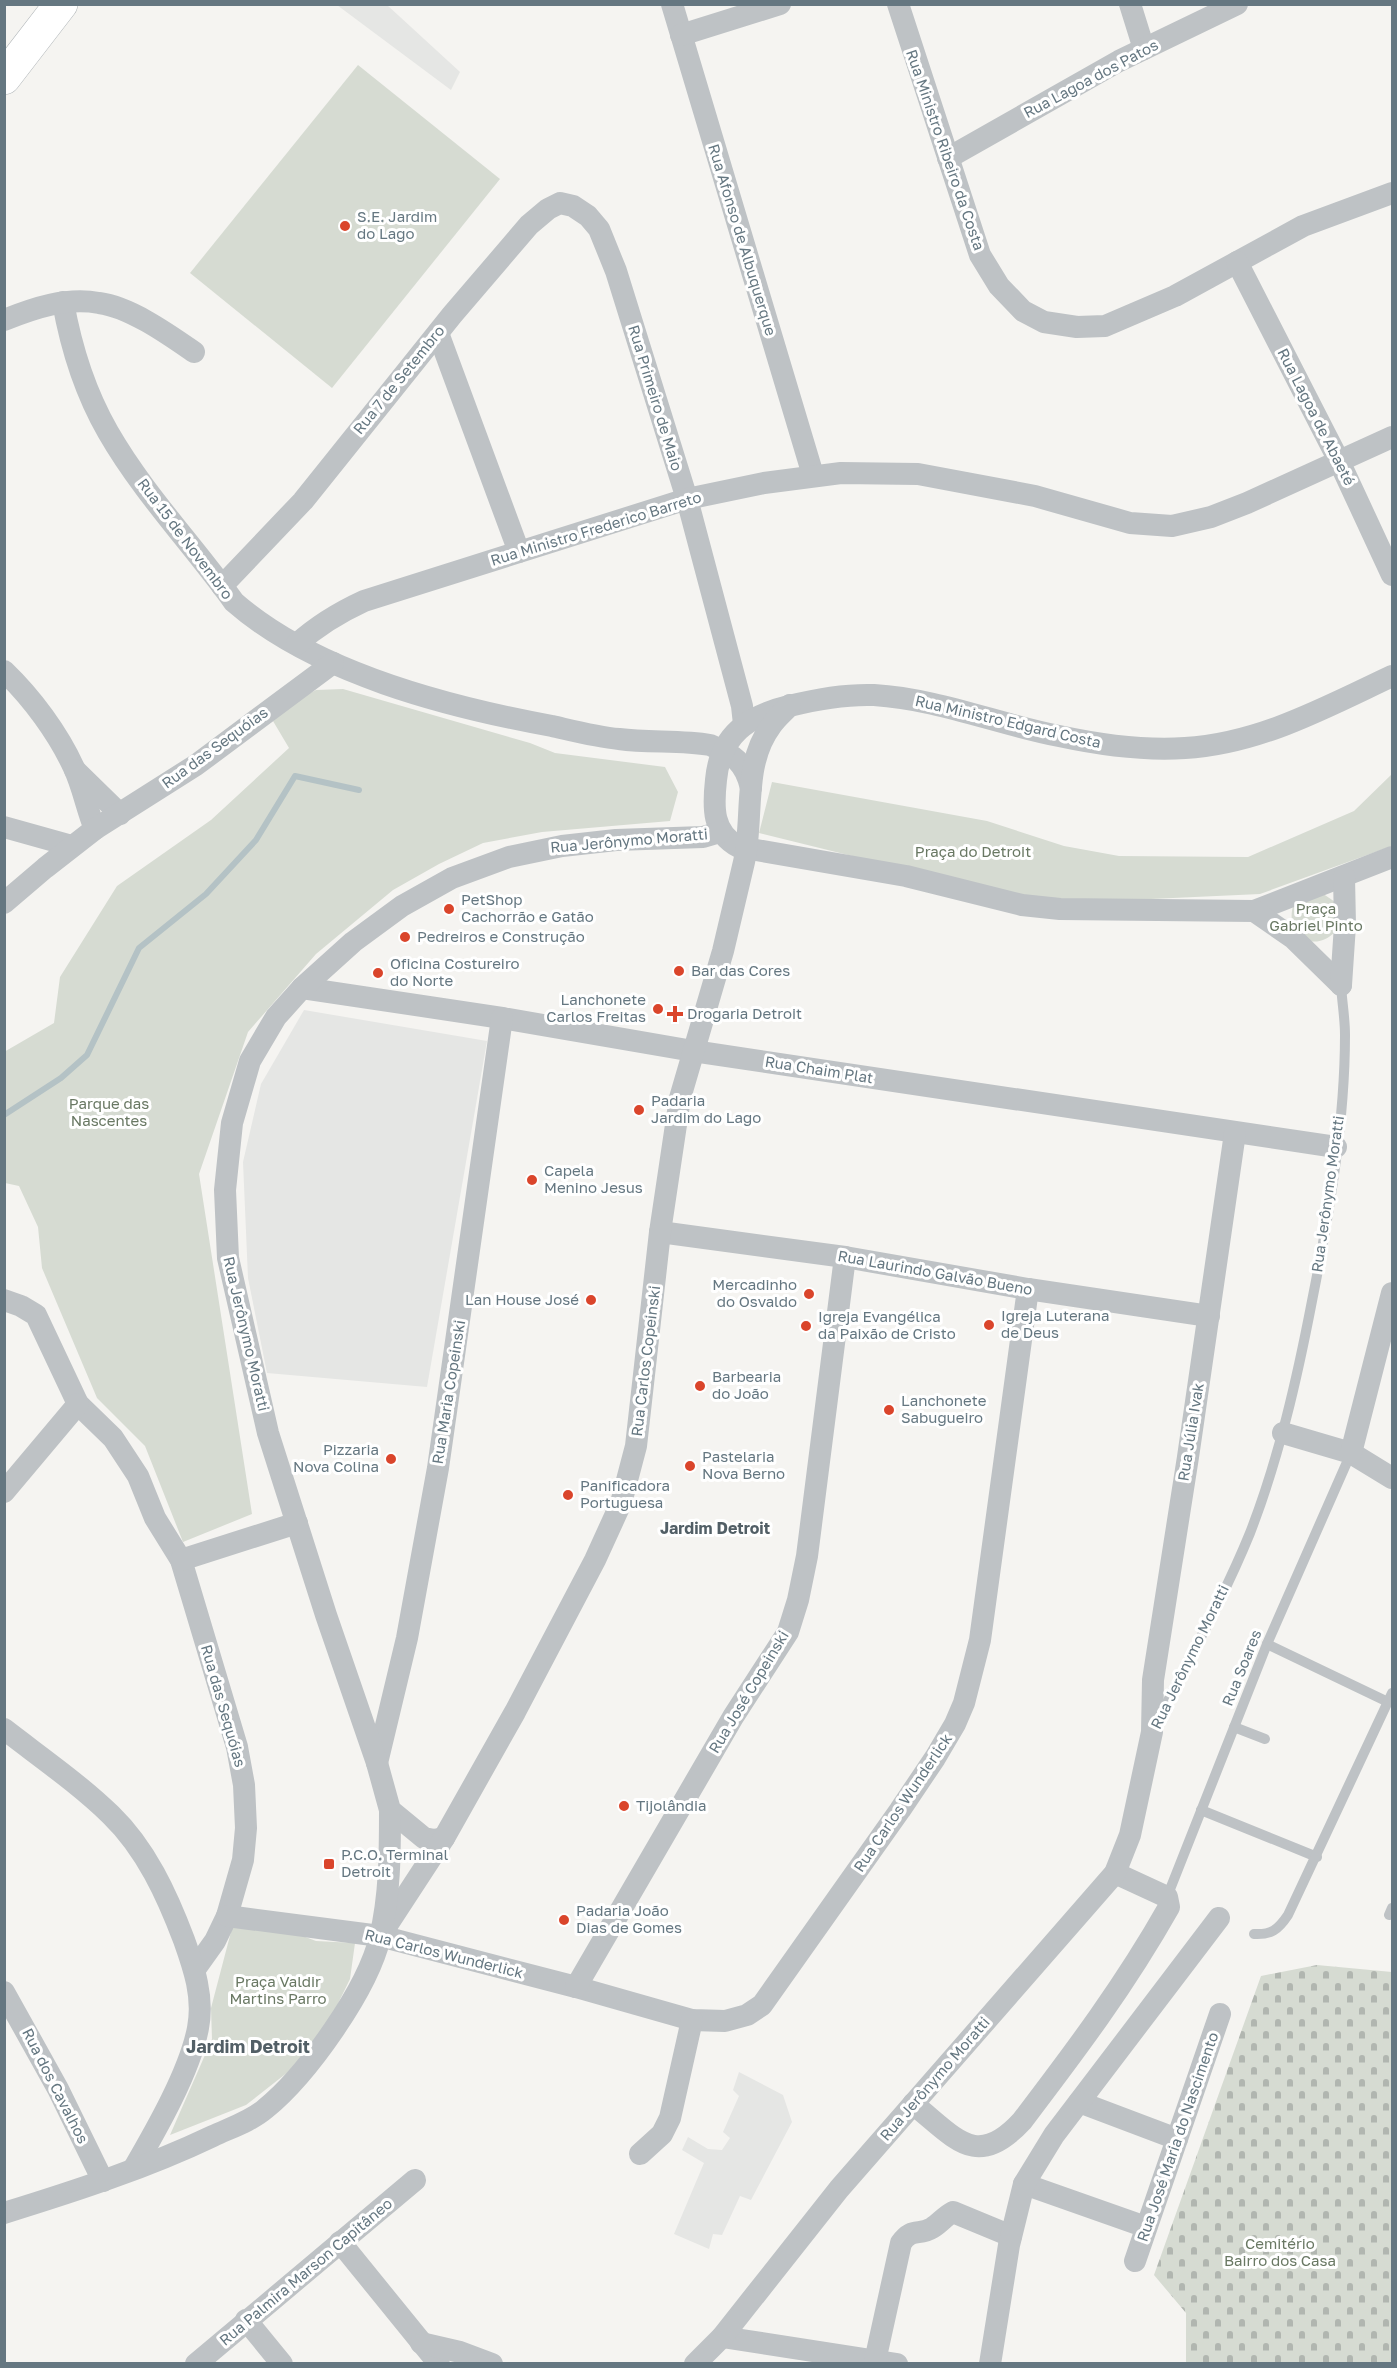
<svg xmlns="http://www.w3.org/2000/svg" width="1397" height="2368" font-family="'Golos Text',sans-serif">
<defs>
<pattern id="cemetery-stones" width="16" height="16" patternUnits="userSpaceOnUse" patternTransform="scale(1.5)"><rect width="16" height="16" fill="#d6dbd2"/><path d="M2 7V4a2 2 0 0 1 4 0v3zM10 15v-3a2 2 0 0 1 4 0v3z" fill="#b1b6b0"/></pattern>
</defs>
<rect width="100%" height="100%" fill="#f5f4f1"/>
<g fill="#e5e6e4">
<path d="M337,5h50l73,67 -9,18z"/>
<path d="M304,1010l183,31 -60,346 -160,-14 -19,-95 -5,-116 18,-78z"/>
<path d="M739,2072l44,23 9,27 -41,78 -11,-4 -18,39 -9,-1 -4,15 -35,-15 30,-71 -22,-13 6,-13 20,12 14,1 8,-12 -7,-6 16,-36 -6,-6z"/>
</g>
<path fill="url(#cemetery-stones)" d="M1317,1965l75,7v391h-206v-50l-32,-38 107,-299z"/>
<g fill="#d6dbd2">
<path d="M358,65l142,114 -168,209 -142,-115z"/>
<path d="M343,689l187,54 25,10 110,14 13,25 -8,29 -128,11 -59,11 -44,21 -46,26 -77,64 -68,78 -49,142 53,340 -69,28 -38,-96 -48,-48 -55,-130 -4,-41 -19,-41 -14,-3 -1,-131 50,-29 6,-46 57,-91 94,-66 78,-72 -16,-27 27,-23 16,-8z"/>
<path d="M1392,774v72l-132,48 -174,8 -84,-9 -243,-60 13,-51 215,39 77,25 55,10 129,1 106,-46z"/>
<path d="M1322,893l13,9v30c-22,22 -50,3 -42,-26z"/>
<path d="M257,1927l27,2 32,12 39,2 -5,36 -27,55 -35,38 -42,33 -76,30 42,-96 -1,-31 21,-80z"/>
</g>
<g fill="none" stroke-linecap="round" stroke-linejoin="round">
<path stroke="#b4c2c5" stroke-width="6" d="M4,1115l57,-37 26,-23 52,-107 67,-54 50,-54 39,-64 64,14"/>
<g stroke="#b1b6b9" stroke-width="34">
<path id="primary" d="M4,78l57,-74"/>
</g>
<g stroke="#bec2c5" stroke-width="10">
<path d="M1267,1644l121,58"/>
<path d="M1158,1720c31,-61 66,-123 92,-187 29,-75 47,-154 62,-232 17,-85 33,-180 33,-266 0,-17 -3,-33 -4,-50"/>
<path d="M1234,1727l31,12"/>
<path d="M1201,1810l116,47"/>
<path d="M1167,1897l100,-253 84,-191"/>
<path d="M1389,1915l3,-7"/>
<path d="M1254,1934c17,1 24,-4 34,-19l104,-222"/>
</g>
<g stroke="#bec2c5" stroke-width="22">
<path d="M672,4l141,471"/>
<path d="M898,4l82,251 19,31 24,25 21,11 33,5 28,-1 70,-30 128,-70 89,-33"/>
<path d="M1130,4l14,45"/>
<path d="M681,35l99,-31"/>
<path d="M948,158l171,-97 118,-57"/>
<path d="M1237,262l102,199 53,114"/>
<path d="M63,302c8,45 22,90 45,130 35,61 85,113 126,170 81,71 214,105 318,124 22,5 45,11 67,13 30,4 62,1 91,6 24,10 35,17 41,43"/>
<path d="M4,320c30,-12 62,-23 95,-17 31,4 69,31 95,49"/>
<path d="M438,333l81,219"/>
<path d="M222,586l81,-85 149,-186 77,-90 19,-16 12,-6 13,3 15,10 11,13 17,42 71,228 55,207 2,18"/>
<path d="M297,644c21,-19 41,-31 67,-43l323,-102 77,-16 77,-10 77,1 117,22 95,27 42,3 39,-9 36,-14 145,-66"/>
<path d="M4,671c28,27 54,62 70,97 9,19 13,42 21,61"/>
<path d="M75,770l45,44"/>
<path d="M4,827l68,19"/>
<path d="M4,903l41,-35 50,-39 101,-64 137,-102"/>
<path d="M1254,911l138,-54"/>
<path d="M1341,985l-48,-47 -39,-27 -194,-2 -38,-4 -116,-29 -167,-29c-27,-14 -26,-40 -23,-67 4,-45 32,-64 73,-74 28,-7 56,-12 85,-11 64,4 123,29 185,41 42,9 83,15 126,12 74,-4 141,-41 207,-72"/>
<path d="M1341,985l4,-60 -1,-48"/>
<path d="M302,988l200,30 191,33 643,96"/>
<path d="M660,1232l185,25 183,32 181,27"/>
<path d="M4,1300l17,6 15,9 42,89 35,34 25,38 17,42 26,42 56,187 7,38 2,43 -3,32 -16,56 -12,25 -20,28"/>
<path d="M1283,1433l68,20 41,25"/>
<path d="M1351,1453l41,-160"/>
<path d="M4,1492l74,-88"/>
<path d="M181,1560l116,-37"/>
<path d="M4,1729c36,28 74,54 107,86 35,34 56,80 73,125 10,28 20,57 14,88 -8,43 -42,102 -64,140"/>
<path d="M377,1763l30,-125 31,-170 64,-450"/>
<path d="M444,1838l-10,2 -10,-2 -34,-28 -13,-47 -51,-148 -58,-182 -40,-175 -3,-68 7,-67 18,-62 26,-44 26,-29 51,-46 49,-36 50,-28 57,-21 53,-11 54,-6 87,-3 17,-5"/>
<path d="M227,1916l153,20 196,51 116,33 33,1 22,-6 15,-10 138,-195 35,-52 20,-34 9,-21 16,-63 48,-351"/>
<path d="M380,1936l64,-98 71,-126 80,-152 26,-57 15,-57 24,-214 20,-134 43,-147 21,-89c10,-44 -2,-97 27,-136 5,-8 13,-14 19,-21"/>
<path d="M576,1987l157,-270 55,-85 10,-32 9,-44 38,-299"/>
<path d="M4,1992l54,97 45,92"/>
<path d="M1079,2102l98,37"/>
<path d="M913,2104c42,33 63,67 109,17 54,-71 103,-136 147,-214l-2,-10 -52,-24"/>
<path d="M640,2154l22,-20 8,-16 22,-98"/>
<path d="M1024,2184l122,43"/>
<path d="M4,2213c71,-22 142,-45 209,-77 17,-8 38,-15 52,-27 42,-34 103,-120 115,-172 10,-41 10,-85 10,-127"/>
<path d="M340,2242l99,122"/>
<path d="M1135,2261l85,-247"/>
<path d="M246,2320l36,44"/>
<path d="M722,2337l175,27"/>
<path d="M421,2343l39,9 32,12"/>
<path d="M875,2361l26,-118c11,-16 18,-7 31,-15 8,-5 13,-12 21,-16l58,24"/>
<path d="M196,2364l219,-184"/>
<path d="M695,2364l27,-27 117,-148 276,-316 15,-38 22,-103 1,-52 35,-223 47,-324"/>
<path d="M990,2364l19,-119 15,-61 30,-49 165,-217"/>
</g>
<use href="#primary" stroke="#fff" stroke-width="33"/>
</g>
<g fill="#da452b" stroke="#fff" stroke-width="2">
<circle cx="345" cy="226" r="6"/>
<circle cx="449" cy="909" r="6"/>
<circle cx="405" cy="937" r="6"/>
<circle cx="679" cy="971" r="6"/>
<circle cx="378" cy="973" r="6"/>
<circle cx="658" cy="1009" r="6"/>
<path d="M672 1005h6v6h6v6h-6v6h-6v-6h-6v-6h6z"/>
<circle cx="639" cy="1110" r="6"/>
<circle cx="532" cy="1180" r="6"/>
<circle cx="809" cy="1294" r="6"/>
<circle cx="591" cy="1300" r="6"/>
<circle cx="989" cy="1325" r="6"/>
<circle cx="806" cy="1326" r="6"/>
<circle cx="700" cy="1386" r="6"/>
<circle cx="889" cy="1410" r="6"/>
<circle cx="391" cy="1459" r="6"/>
<circle cx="690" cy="1466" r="6"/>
<circle cx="568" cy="1495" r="6"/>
<circle cx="624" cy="1806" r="6"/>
<rect x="323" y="1858" width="12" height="12" rx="3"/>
<circle cx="564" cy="1920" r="6"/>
</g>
<g text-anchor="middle" stroke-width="6" stroke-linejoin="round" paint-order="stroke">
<g font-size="15" fill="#657781" stroke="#fff">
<text transform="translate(1091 79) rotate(-28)" y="5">Rua Lagoa dos Patos</text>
<text transform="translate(945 150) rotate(71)" y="5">Rua Ministro Ribeiro da Costa</text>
<text transform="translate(742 240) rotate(73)" y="5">Rua Afonso de Albuquerque</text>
<text transform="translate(399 380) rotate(-51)" y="5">Rua 7 de Setembro</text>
<text transform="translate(655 398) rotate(73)" y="5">Rua Primeiro de Maio</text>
<text transform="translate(1316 417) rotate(63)" y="5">Rua Lagoa de Abaeté</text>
<text transform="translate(596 529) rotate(-17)" y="5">Rua Ministro Frederico Barreto</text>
<text transform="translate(185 539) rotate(53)" y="5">Rua 15 de Novembro</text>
<text transform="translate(1008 722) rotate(13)" y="5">Rua Ministro Edgard Costa</text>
<text transform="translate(215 748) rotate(-36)" y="5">Rua das Sequóias</text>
<text transform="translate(629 841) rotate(-5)" y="5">Rua Jerônymo Moratti</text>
<text transform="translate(819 1070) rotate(9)" y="5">Rua Chaim Plat</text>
<text transform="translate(1328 1194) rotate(-82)" y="5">Rua Jerônymo Moratti</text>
<text transform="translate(935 1273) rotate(10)" y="5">Rua Laurindo Galvão Bueno</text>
<text transform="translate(246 1334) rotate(77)" y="5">Rua Jerônymo Moratti</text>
<text transform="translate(646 1361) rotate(-83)" y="5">Rua Carlos Copeinski</text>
<text transform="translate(449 1392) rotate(-81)" y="5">Rua Maria Copeinski</text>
<text transform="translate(1191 1432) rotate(-81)" y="5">Rua Júlia Ivak</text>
<text transform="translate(1190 1657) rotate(-64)" y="5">Rua Jerônymo Moratti</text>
<text transform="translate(1242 1668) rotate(-68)" y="5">Rua Soares</text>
<text transform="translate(749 1692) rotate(-59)" y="5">Rua José Copeinski</text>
<text transform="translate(223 1706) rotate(74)" y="5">Rua das Sequóias</text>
<text transform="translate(903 1803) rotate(-56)" y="5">Rua Carlos Wunderlick</text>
<text transform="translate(444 1954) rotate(14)" y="5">Rua Carlos Wunderlick</text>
<text transform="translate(935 2079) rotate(-49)" y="5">Rua Jerônymo Moratti</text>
<text transform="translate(55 2086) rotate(63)" y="5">Rua dos Cavalhos</text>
<text transform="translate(1178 2137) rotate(-71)" y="5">Rua José Maria do Nascimento</text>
<text transform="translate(306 2272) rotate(-40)" y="5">Rua Palmira Marson Capitâneo</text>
</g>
<g font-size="15" fill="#657781" stroke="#fff" text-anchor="start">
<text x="357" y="222">S.E. Jardim<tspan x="357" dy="17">do Lago</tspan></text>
<text x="461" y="905">PetShop<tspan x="461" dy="17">Cachorrão e Gatão</tspan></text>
<text x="417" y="942">Pedreiros e Construção</text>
<text x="390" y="969">Oficina Costureiro<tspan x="390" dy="17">do Norte</tspan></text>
<text x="691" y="976">Bar das Cores</text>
<text x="646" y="1005" text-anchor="end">Lanchonete<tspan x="646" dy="17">Carlos Freitas</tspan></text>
<text x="687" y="1019">Drogaria Detroit</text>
<text x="651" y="1106">Padaria<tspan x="651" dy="17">Jardim do Lago</tspan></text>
<text x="544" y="1176">Capela<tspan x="544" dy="17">Menino Jesus</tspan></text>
<text x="797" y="1290" text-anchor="end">Mercadinho<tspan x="797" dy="17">do Osvaldo</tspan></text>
<text x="579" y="1305" text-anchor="end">Lan House José</text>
<text x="1001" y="1321">Igreja Luterana<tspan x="1001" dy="17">de Deus</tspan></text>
<text x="818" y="1322">Igreja Evangélica<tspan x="818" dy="17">da Paixão de Cristo</tspan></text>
<text x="712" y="1382">Barbearia<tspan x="712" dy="17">do João</tspan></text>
<text x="901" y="1406">Lanchonete<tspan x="901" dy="17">Sabugueiro</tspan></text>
<text x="379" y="1455" text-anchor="end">Pizzaria<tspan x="379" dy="17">Nova Colina</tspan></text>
<text x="702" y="1462">Pastelaria<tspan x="702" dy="17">Nova Berno</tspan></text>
<text x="580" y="1491">Panificadora<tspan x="580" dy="17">Portuguesa</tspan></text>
<text x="636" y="1811">Tijolândia</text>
<text x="341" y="1860">P.C.O. Terminal<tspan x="341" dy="17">Detroit</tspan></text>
<text x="576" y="1916">Padaria João<tspan x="576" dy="17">Dias de Gomes</tspan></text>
</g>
<g font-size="15" fill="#697863" stroke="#fff">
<text x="973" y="857">Praça do Detroit</text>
<text x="1316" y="914">Praça<tspan x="1316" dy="17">Gabriel Pinto</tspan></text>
<text x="109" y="1109">Parque das<tspan x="109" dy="17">Nascentes</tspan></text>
<text x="278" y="1987">Praça Valdir<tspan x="278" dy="17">Martins Parro</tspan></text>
<text x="1280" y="2249">Cemitério<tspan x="1280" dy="17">Bairro dos Casa</tspan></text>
</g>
<g font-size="16" font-weight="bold" fill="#525f66" stroke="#fff">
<text x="715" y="1534">Jardim Detroit</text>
</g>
<g font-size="18" font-weight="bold" fill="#525f66" stroke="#fff">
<text x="248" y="2053">Jardim Detroit</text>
</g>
</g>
<rect width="1397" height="2368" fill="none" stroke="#657781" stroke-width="12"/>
</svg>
